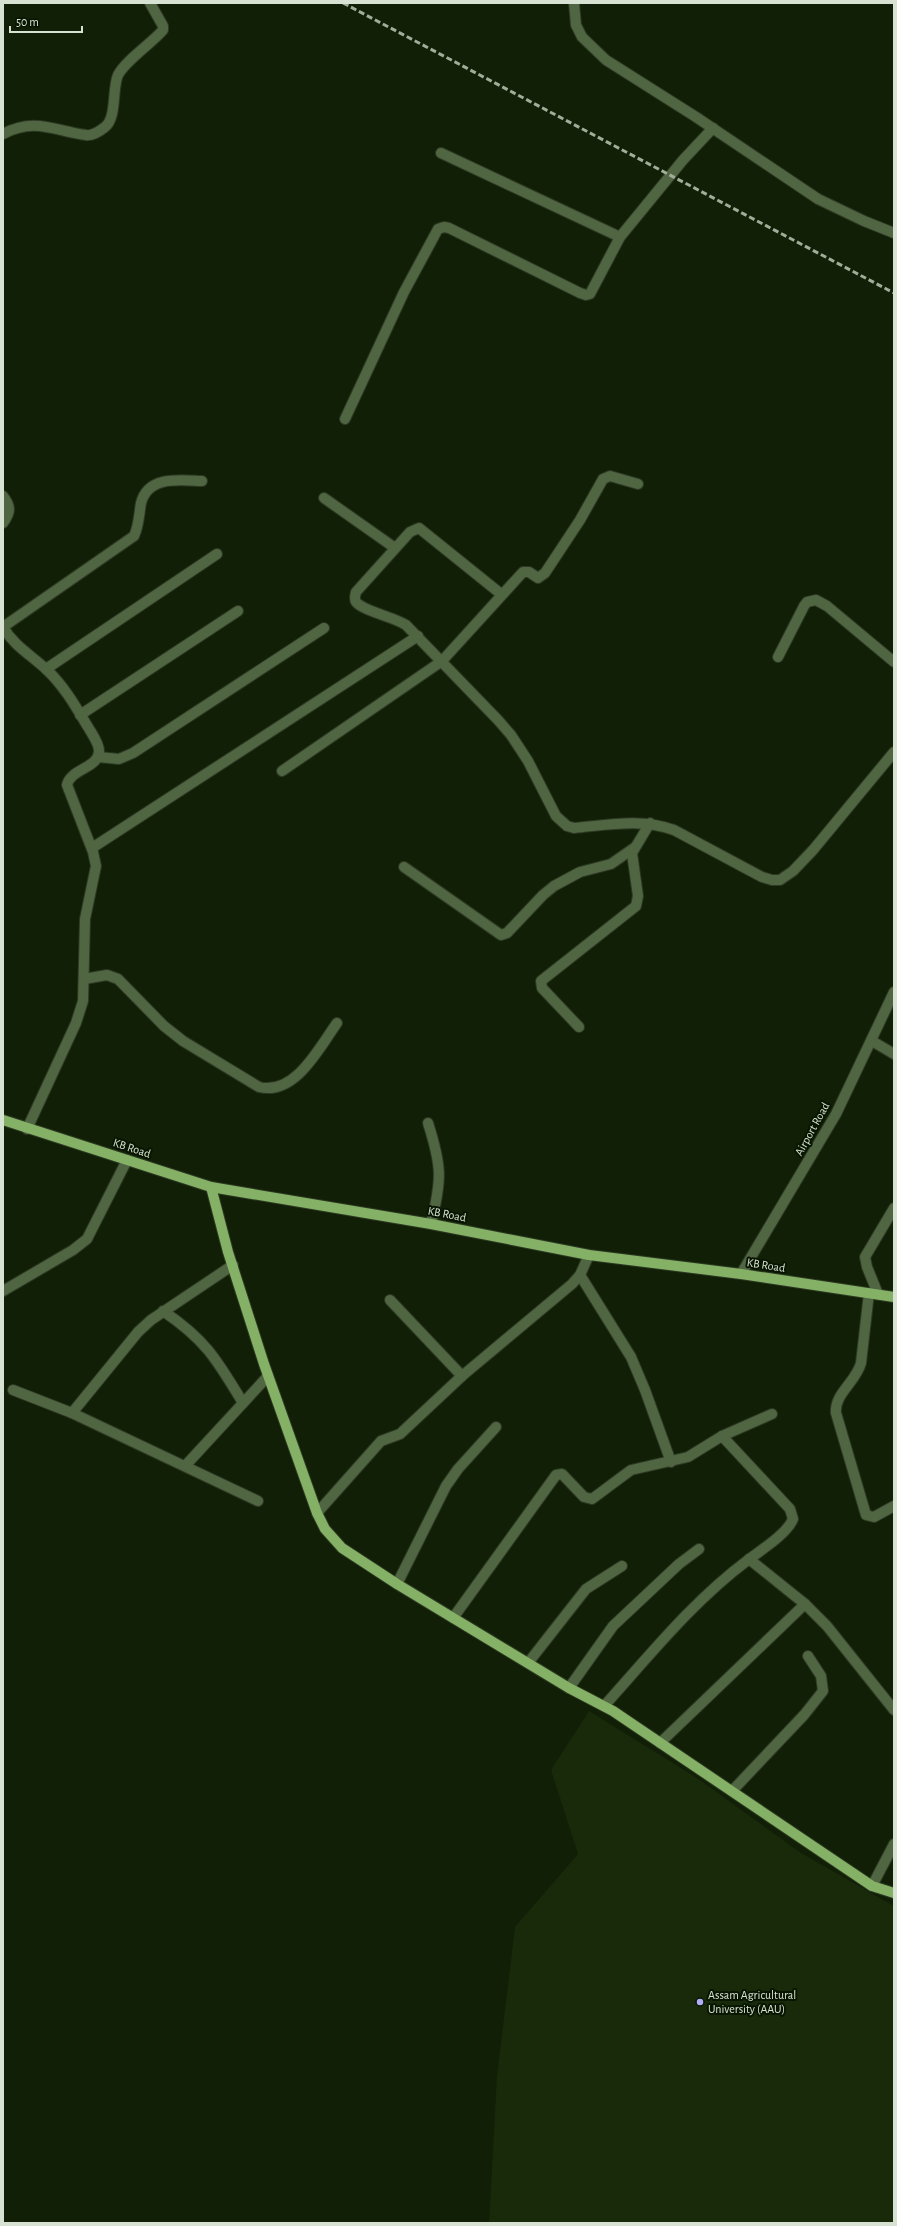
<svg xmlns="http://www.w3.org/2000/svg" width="897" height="2226" font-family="'Alegreya Sans',sans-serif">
<rect width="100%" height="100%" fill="#111f06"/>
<path fill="#182a0a" d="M589,1711l108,67 104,75 93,53v317h-405l8,-147 18,-149 63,-73 -27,-84z"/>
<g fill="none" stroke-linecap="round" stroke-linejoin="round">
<g stroke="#2d3a23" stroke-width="12">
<g id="minor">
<path d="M574,3l2,22 6,12 24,23 90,57 122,82 46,22 30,12"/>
<path d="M3,134c32,-17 52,-3 83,1 6,1 14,-4 19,-8 12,-9 7,-39 13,-52 7,-14 34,-32 45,-45v-4l-13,-23"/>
<path d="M441,153l179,84"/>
<path d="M345,419l59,-127 34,-63 6,-2 5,1 131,65 6,2 4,-1 30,-57 63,-77 30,-32"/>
<path d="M3,496c8,10 8,16 0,27"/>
<path d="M324,498l71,50"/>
<path d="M501,594l-82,-66 -9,4 -54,60c-1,4 -2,7 0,10 7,9 38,15 50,23l92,95 13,15 17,26 28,55 11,10 7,2c34,-3 67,-10 100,2l88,47 10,3h8l13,-9 20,-21 81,-98"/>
<path d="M3,627c11,19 28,28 44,43 17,16 29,37 41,57 4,7 11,16 11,24 0,17 -29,18 -32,34l26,67 3,14 -11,53 -2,82 -7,22 -49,106"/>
<path d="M3,627l131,-91c5,-10 5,-22 7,-33 7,-28 40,-23 61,-22"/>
<path d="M778,657l26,-51 3,-4 9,-2 11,6 67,56"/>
<path d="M46,669l171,-115"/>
<path d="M80,715l158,-104"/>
<path d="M98,757l21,2 14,-6 191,-125"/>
<path d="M282,771l160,-110 81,-89h6l9,6 7,-5 35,-53 23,-41 7,-3 28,8"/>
<path d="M92,848l326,-212"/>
<path d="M404,867l97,68 6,-2 36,-38 11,-9 26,-14 31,-8 23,-16"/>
<path d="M84,979l23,-4 11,4 46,47 19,15 76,46c36,9 60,-39 78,-64"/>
<path d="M579,1027l-37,-39 -1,-7 95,-75 2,-10 -6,-43 18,-30"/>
<path d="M872,1041l22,13"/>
<path d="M428,1123c14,44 14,56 3,101"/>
<path d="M741,1274l95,-160 58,-122"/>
<path d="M580,1275l51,82 14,33 26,72"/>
<path d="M3,1291l70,-41 14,-11 40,-79"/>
<path d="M869,1293l-8,70c-5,19 -27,31 -25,50l30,102 8,2 20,-11"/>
<path d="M878,1294l-11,-27 -2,-10 29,-49"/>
<path d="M390,1300l72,76"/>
<path d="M163,1311c43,29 54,49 80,92"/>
<path d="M13,1390l59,23 186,88"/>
<path d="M72,1413l66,-81 13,-12 82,-55"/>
<path d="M185,1466l83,-90"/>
<path d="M317,1513l64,-72 19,-7 62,-58 110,-92 8,-9 9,-20"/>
<path d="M749,1559l56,45 22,22 67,84"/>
<path d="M397,1584l49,-98 12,-17 38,-42"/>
<path d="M453,1618l103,-143 6,-1 22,23 8,2 39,-29 57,-13 34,-21 50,-22"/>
<path d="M528,1663l58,-74 36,-23"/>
<path d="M569,1688l44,-62 66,-62 20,-15"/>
<path d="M604,1706c46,-51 89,-105 144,-146 13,-10 39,-26 45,-41l-3,-10 -68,-73"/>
<path d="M660,1743l145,-139"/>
<path d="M732,1791l72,-76 19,-24 -2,-15 -13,-20"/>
<path d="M872,1886l22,-42"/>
</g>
</g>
<g stroke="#2d3a23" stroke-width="12">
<g id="major">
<path d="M3,1120l208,67 220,37 158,31 152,19 153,23"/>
<path d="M211,1187l17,65 36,112 53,149 8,16 17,19 55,36 172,104 44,23 259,175 22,7"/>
</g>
</g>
<use href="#minor" stroke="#506542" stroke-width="10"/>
<use href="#major" stroke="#85b167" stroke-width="10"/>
<path stroke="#a1ad9a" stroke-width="3" stroke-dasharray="6 3" stroke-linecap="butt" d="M343,3l551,290"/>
</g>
<circle fill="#b2adf9" stroke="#081601" stroke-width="1.5" cx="700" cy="2002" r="4"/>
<g text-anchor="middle" stroke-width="4" stroke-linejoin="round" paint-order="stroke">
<g font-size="12" fill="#d8e2d2" stroke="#081601">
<text transform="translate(812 1129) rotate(-61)" y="4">Airport Road</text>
<text transform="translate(132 1148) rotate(18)" y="4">KB Road</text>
<text transform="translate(447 1214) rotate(11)" y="4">KB Road</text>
<text transform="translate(766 1265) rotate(9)" y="4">KB Road</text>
</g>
<g font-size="12" fill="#d8e2d2" stroke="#081601" text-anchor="start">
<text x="708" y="1999">Assam Agricultural<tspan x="708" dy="14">University (AAU)</tspan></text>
</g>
</g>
<rect width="897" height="2226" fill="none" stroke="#d8e2d2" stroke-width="8"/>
<path d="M10 26v6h72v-6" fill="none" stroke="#d8e2d2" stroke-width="2"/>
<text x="16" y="26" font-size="12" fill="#d8e2d2" stroke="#081601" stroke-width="3" paint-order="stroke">50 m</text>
</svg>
